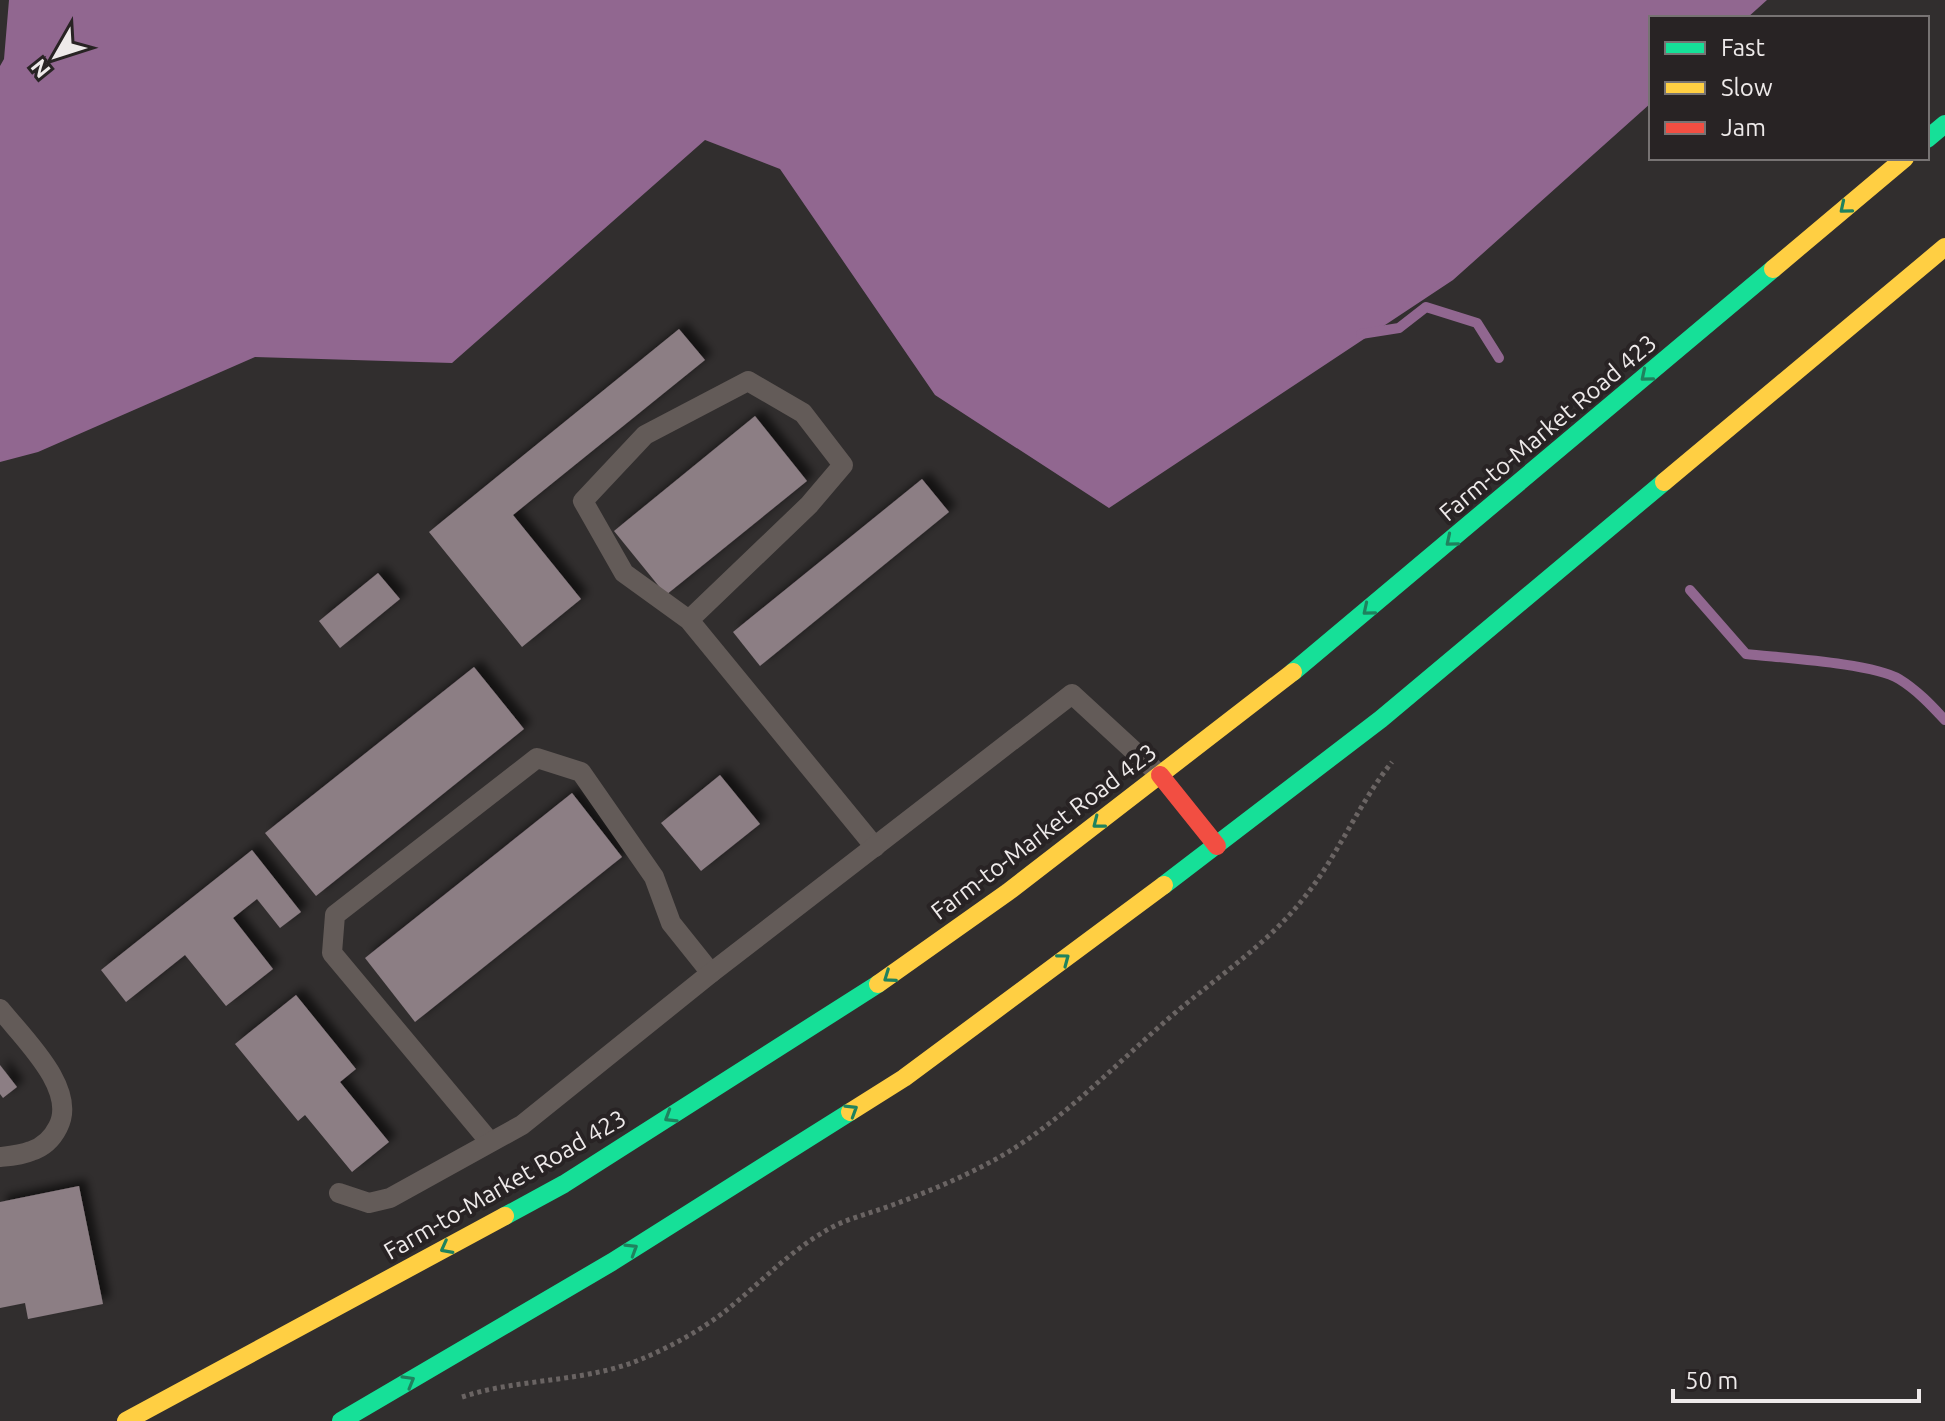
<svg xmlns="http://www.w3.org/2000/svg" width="1945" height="1421" font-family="Ubuntu,sans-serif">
<defs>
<filter id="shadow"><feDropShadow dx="7" dy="-7" stdDeviation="4" flood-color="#0009"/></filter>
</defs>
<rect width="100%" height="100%" fill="#312e2e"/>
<path fill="#916790" d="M9,0h1758l-20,18h-96v85l-198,177 -344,228 -174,-113 -155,-226 -75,-29 -253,223 -197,-6 -217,95 -38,10v-396l4,-7z"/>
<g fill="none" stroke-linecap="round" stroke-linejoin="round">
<g stroke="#916790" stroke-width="10">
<path d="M1361,334l38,-6 27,-21 51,16 22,35"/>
<path d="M1690,590l56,64c35,4 126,9 153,25 18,11 32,26 46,41"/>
</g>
</g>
<g fill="#8c7e84" filter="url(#shadow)">
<path d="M679,329l26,31 -192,155 68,84 -59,48 -93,-115z"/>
<path d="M755,416l52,65 -141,114 -52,-64z"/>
<path d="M922,479l27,33 -189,154 -27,-34z"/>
<path d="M378,573l22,26 -60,49 -21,-27z"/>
<path d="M474,667l50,62 -208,167 -51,-63z"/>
<path d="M720,775l40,49 -59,47 -40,-48z"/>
<path d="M572,793l50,64 -207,165 -50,-64z"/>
<path d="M252,850l49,62 -21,16 -23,-29 -24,19 40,51 -47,37 -41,-51 -59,47 -25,-32z"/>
<path d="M296,995l60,74 -16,13 49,60 -37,30 -47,-57 -7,6 -63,-77z"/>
<path d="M0,1065l17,22 -14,11 -3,-4z"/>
<path d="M79,1186l24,118 -75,15 -3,-16 -25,5v-106z"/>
</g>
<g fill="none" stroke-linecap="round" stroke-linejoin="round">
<path stroke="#6a6463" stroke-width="5" stroke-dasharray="4 4" stroke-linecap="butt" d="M462,1397c57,-19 120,-14 177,-37 30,-12 64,-31 89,-51 32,-26 59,-55 94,-76 23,-15 48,-19 73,-29 38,-14 75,-30 110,-50 61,-37 110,-89 163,-135 48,-42 100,-74 139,-125 32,-41 52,-91 85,-132"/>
<g stroke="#635b58" stroke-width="20">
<path d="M689,620l120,-115 34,-40 -40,-52 -55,-32 -103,54 -62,66 41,72 65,47 186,227"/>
<path d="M0,1009c23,29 78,80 58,118 -6,12 -14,20 -27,24 -9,4 -21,5 -31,6"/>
<path d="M490,1142l-158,-189 3,-38 202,-157 44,14 73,105 17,46 40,50"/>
<path d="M339,1193l30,10 21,-5 132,-73 189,-152 361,-279 88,81"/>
</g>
<g stroke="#16e098" stroke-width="18">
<path d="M1927,139l18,-15"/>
<path d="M1293,672l480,-403"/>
<path d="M1164,885l217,-166 283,-237"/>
<path d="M505,1216l59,-32 314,-200"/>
<path d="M341,1421l271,-159 238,-150"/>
</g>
<g stroke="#ffcf43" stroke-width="18">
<path d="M1773,269l132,-111"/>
<path d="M1664,482l281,-235"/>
<path d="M878,984l130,-92 285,-220"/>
<path d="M850,1112l54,-34 260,-193"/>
<path d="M126,1421l379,-205"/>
</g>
<path stroke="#f24e42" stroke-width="18" d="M1160,775l57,71"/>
</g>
<defs><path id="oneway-chevron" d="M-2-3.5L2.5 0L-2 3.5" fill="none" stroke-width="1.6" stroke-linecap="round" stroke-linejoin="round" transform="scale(2)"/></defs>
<g stroke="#1f825e">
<use href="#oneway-chevron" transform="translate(1845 208) rotate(140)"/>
<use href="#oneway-chevron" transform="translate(1646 376) rotate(140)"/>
<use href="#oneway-chevron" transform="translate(1451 541) rotate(140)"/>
<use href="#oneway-chevron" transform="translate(1368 610) rotate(140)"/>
<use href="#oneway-chevron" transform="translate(1098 823) rotate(142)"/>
<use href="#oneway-chevron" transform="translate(1064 959) rotate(-37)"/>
<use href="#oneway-chevron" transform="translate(889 977) rotate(145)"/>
<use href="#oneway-chevron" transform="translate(852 1110) rotate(-32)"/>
<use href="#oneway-chevron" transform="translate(670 1117) rotate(148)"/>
<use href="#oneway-chevron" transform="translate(446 1248) rotate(152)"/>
<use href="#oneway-chevron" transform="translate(632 1249) rotate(-32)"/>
<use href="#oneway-chevron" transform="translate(409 1381) rotate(-30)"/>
</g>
<g text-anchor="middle" stroke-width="8" stroke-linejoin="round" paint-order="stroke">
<g font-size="24" fill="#eeeaea" stroke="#282324">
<text transform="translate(1548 428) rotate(-40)" y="8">Farm-to-Market Road 423</text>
<text transform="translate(1044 832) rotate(-37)" y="8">Farm-to-Market Road 423</text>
<text transform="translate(505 1185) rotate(-30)" y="8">Farm-to-Market Road 423</text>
</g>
</g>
<rect x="1649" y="16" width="280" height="144" fill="#282324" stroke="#777373" stroke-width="2"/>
<rect x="1665" y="42" width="40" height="12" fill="#16e098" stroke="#777373" stroke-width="2"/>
<text x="1721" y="56" font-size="24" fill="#eeeaea">Fast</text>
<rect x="1665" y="82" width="40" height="12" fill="#ffcf43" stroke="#777373" stroke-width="2"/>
<text x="1721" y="96" font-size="24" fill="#eeeaea">Slow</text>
<rect x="1665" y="122" width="40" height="12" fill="#f24e42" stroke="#777373" stroke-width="2"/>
<text x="1721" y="136" font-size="24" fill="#eeeaea">Jam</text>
<g transform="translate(56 56) rotate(231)" stroke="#282324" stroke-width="6" paint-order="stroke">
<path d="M0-6L14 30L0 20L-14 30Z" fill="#eeeaea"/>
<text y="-12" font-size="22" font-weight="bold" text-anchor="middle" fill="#eeeaea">N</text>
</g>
<path d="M1673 1389v12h246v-12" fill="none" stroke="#eeeaea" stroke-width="4"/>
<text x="1685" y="1389" font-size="24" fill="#eeeaea" stroke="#282324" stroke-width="6" paint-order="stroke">50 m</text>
</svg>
